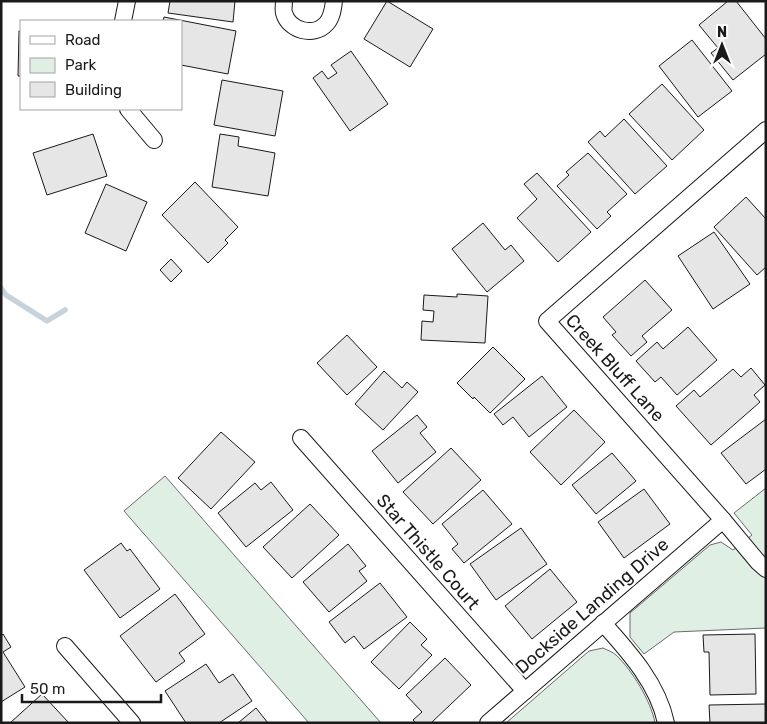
<svg xmlns="http://www.w3.org/2000/svg" width="767" height="724" font-family="Rubik,sans-serif">
<rect width="100%" height="100%" fill="#fff"/>
<g fill="#e0efe3" stroke="#6a6a6a">
<path d="M165,476l216,247h-72l-185,-212z"/>
<path d="M766,488v140l-92,4 -30,22 -14,-17v-24l80,-68 11,-3 12,8 19,-15 -18,-22z"/>
<path d="M603,648c4,2 10,4 13,7 16,15 35,46 39,68h-149l83,-72z"/>
</g>
<g fill="none" stroke-linecap="round" stroke-linejoin="round">
<path stroke="#c6d2dc" stroke-width="5.5" d="M1,288l5,7 41,26 18,-11"/>
</g>
<g fill="#e6e6e6" stroke="#1a1a1a">
<path d="M170,1h65l-2,21 -65,-9z"/>
<path d="M387,1l46,28 -23,38 -46,-28z"/>
<path d="M728,1h8l30,38v15l-33,26 -22,-27 7,-5 -19,-23z"/>
<path d="M164,17l72,14 -8,43 -47,-9v-44h-18z"/>
<path d="M19,31h2v45h-3z"/>
<path d="M692,40l40,51 -34,26 -39,-51z"/>
<path d="M351,51l37,53 -38,27 -37,-53 9,-7 6,8 9,-6 -6,-8z"/>
<path d="M222,80l61,11 -8,45 -61,-11z"/>
<path d="M662,84l42,46 -32,30 -43,-46z"/>
<path d="M624,119l43,47 -32,28 -47,-52 12,-11 5,6z"/>
<path d="M93,134l14,42 -60,19 -14,-42z"/>
<path d="M220,134l19,3 -1,9 37,7 -7,43 -56,-9z"/>
<path d="M588,153l39,41 -20,18 4,4 -14,13 -40,-43 12,-11 -3,-3z"/>
<path d="M537,173l54,59 -33,30 -41,-44 20,-19 -13,-15z"/>
<path d="M195,182l43,45 -13,13 3,3 -20,20 -46,-48z"/>
<path d="M106,184l41,18 -21,49 -41,-18z"/>
<path d="M746,197l20,22v48l-9,8 -43,-48z"/>
<path d="M483,223l22,27 6,-5 13,16 -37,31 -35,-43z"/>
<path d="M714,232l36,52 -37,25 -35,-53z"/>
<path d="M171,259l11,12 -11,11 -11,-12z"/>
<path d="M645,280l27,30 -30,26 5,6 -16,14 -19,-21 4,-3 -13,-15z"/>
<path d="M457,294l31,2 -3,47 -64,-3 1,-19 11,1 1,-11 -11,-1 1,-15 33,2z"/>
<path d="M688,327l29,33 -40,35 -16,-18 -6,5 -19,-21 21,-19 6,7z"/>
<path d="M347,335l30,32 -30,28 -30,-32z"/>
<path d="M493,347l32,32 -35,34 -16,-16 -1,2 -16,-16z"/>
<path d="M751,368l14,17 -11,10 6,7 -49,43 -35,-39 18,-16 6,7 33,-28 8,8z"/>
<path d="M384,371l18,17 5,-6 11,10 -35,38 -28,-26z"/>
<path d="M542,376l25,31 -38,30 -16,-20 -10,8 -9,-11z"/>
<path d="M574,410l31,32 -44,43 -31,-33z"/>
<path d="M417,415l10,12 -7,6 16,19 -38,31 -26,-32z"/>
<path d="M766,419v50l-20,15 -25,-31z"/>
<path d="M221,432l34,30 -44,47 -33,-31z"/>
<path d="M451,448l30,32 -48,44 -30,-32z"/>
<path d="M612,453l24,28 -40,33 -24,-29z"/>
<path d="M271,482l22,28 -47,37 -28,-34 37,-30 6,7z"/>
<path d="M644,489l26,35 -46,34 -26,-36z"/>
<path d="M483,490l29,34 -48,39 -12,-14 6,-5 -16,-20z"/>
<path d="M310,504l29,31 -47,43 -29,-31z"/>
<path d="M521,528l26,36 -51,36 -26,-36z"/>
<path d="M121,543l6,8 3,-2 30,40 -40,29 -36,-48z"/>
<path d="M348,544l18,22 -7,5 8,10 -38,31 -26,-30z"/>
<path d="M550,569l27,33 -45,37 -27,-33z"/>
<path d="M380,583l27,34 -43,32 -10,-13 -9,7 -16,-21z"/>
<path d="M175,594l30,40 -26,19 6,8 -29,21 -36,-46z"/>
<path d="M410,622l17,17 -6,6 11,10 -33,34 -28,-27z"/>
<path d="M3,634l8,13 -8,5 22,35 -24,15v-66z"/>
<path d="M755,634l1,60 -46,1 -1,-43h-5l-1,-17z"/>
<path d="M445,658l26,27 -40,38h-15l-3,-3 9,-8 -16,-17z"/>
<path d="M206,664l13,19 14,-9 19,27 -33,22h-33l-21,-32z"/>
<path d="M42,694l27,29h-59z"/>
<path d="M766,704v19h-56l-1,-18z"/>
<path d="M256,708l12,15h-30z"/>
</g>
<g fill="none" stroke-linecap="round" stroke-linejoin="round">
<g stroke="#1a1a1a" stroke-width="18">
<g id="street">
<path d="M284,1c0,4 -1,9 0,12 5,18 30,24 42,11 6,-6 7,-15 8,-23"/>
<path d="M123,21l4,-20"/>
<path d="M128,109l26,31"/>
<path d="M766,130l-219,191 176,199 35,42 8,7"/>
<path d="M301,438l224,253"/>
<path d="M603,623c26,29 55,61 63,100"/>
<path d="M65,646l67,77"/>
<path d="M488,723l235,-203"/>
</g>
</g>
<use href="#street" stroke="#fff" stroke-width="16"/>
</g>
<g text-anchor="middle" stroke-width="4" stroke-linejoin="round" paint-order="stroke">
<g font-size="18" fill="#1a1a1a" stroke="#fff">
<text transform="translate(615 368) rotate(48)" y="6">Creek Bluff Lane</text>
<text transform="translate(428 552) rotate(49)" y="6">Star Thistle Court</text>
<text transform="translate(592 606) rotate(-41)" y="6">Dockside Landing Drive</text>
</g>
</g>
<rect width="767" height="724" fill="none" stroke="#1a1a1a" stroke-width="5"/>
<rect x="20" y="20" width="162" height="90" fill="#ffffff" stroke="#a3a3a3"/>
<rect x="30" y="36" width="25" height="8" fill="#ffffff" stroke="#a3a3a3"/>
<text x="65" y="45" font-size="15" fill="#1a1a1a">Road</text>
<rect x="30" y="58" width="25" height="15" fill="#e0efe3" stroke="#a3a3a3"/>
<text x="65" y="70" font-size="15" fill="#1a1a1a">Park</text>
<rect x="30" y="82" width="25" height="15" fill="#e6e6e6" stroke="#a3a3a3"/>
<text x="65" y="95" font-size="15" fill="#1a1a1a">Building</text>
<g transform="translate(722 45)" stroke="#ffffff" stroke-width="4" paint-order="stroke">
<path d="M0-4L9 19L0 12L-9 19Z" fill="#1a1a1a"/>
<text y="-8" font-size="14" font-weight="bold" text-anchor="middle" fill="#1a1a1a">N</text>
</g>
<path d="M22 694v8h139v-8" fill="none" stroke="#1a1a1a" stroke-width="2.5"/>
<text x="30" y="694" font-size="15" fill="#1a1a1a" stroke="#ffffff" stroke-width="4" paint-order="stroke">50 m</text>
</svg>
